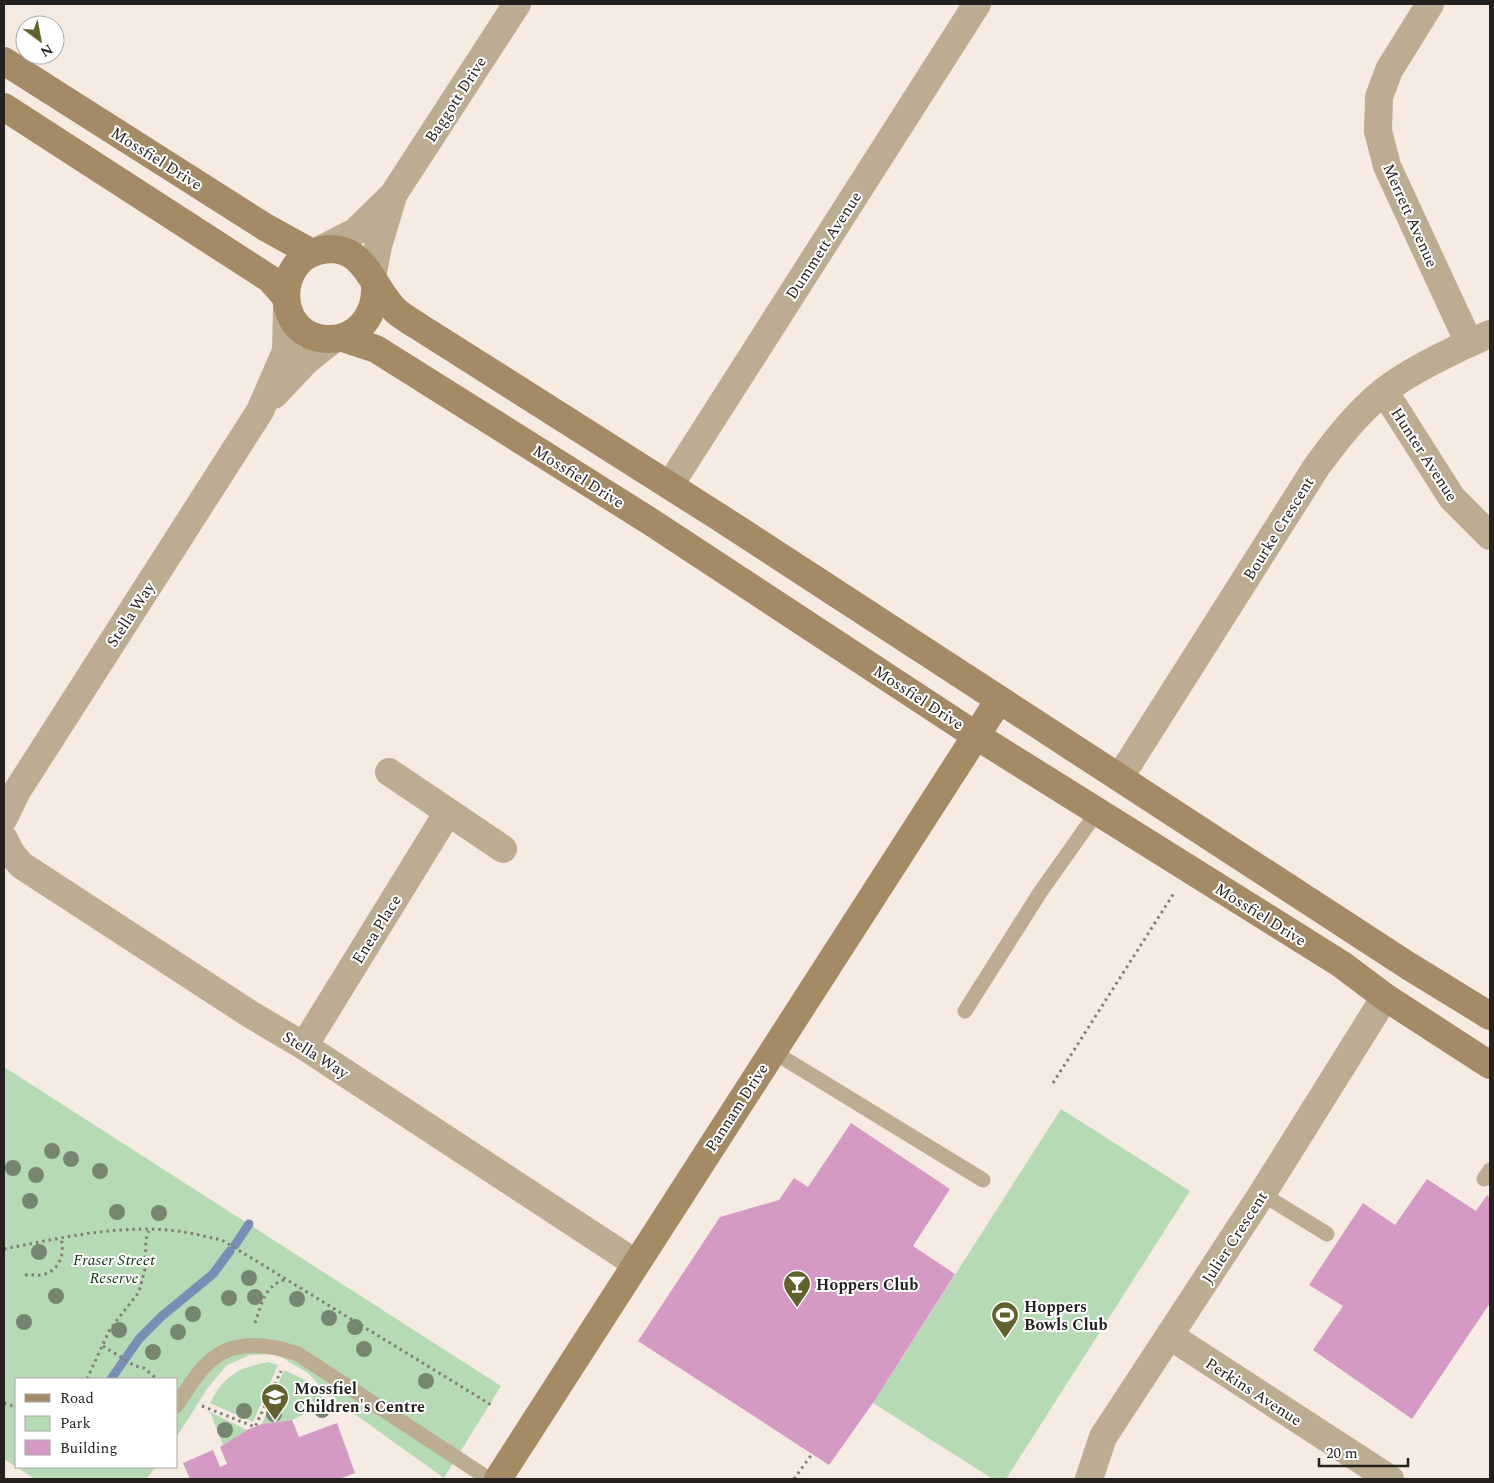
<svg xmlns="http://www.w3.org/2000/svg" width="1494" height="1483" font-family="Spectral,serif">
<rect width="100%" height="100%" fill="#f6ebe3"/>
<g fill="#b5dab5">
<path d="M4,1067l497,319 -57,92 -116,-83 -20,-22 -32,-19 -26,1 -23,10 -20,24 -31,49v-59h-160v88h140l-10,12h-111l-31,-20z"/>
<path d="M1061,1109l129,82 -184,288h-13l-120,-76z"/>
<path d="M268,1362l10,3 -25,57 -43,-19c14,-28 29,-35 58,-41z"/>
<path d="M284,1370c17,8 37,15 41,34l-33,16 -30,4z"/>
<path d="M210,1412l37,18 -24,15z"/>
</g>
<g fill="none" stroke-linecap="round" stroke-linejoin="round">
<g stroke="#798eb6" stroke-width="9">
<path d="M235,1245l14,-21"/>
<path d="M111,1379l28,-40 23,-23 51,-42 17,-23"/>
</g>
</g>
<g fill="#d59ac3">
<path d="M851,1123l99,66 -37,57 42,28 -82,129 -44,62 -191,-124 82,-124 59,-17 15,-22 14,9z"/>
<path d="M1427,1179l49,32 11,-16 3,3v105l-78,116 -99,-69 30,-44 -34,-21 54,-82 32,22z"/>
<path d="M292,1420l7,17 38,-14 18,50 -16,6h-149l-7,-16 30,-13 7,17 7,-3 -7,-17 27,-17 15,-6z"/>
</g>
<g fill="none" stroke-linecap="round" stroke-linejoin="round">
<g stroke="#837c77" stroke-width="3" stroke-dasharray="2.5 4" stroke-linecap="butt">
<path d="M1053,1083l121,-190"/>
<path d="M4,1249c56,-11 115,-25 173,-18 15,2 30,6 45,9l271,166"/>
<path d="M25,1275c6,-1 11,1 16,0 19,-3 24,-22 20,-37"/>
<path d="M255,1323c7,-20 9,-38 32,-44"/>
<path d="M103,1346l32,20 9,2 13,11"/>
<path d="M87,1379l23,-50 29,-37 6,-23 1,-30 3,-8"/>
<path d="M4,1403l12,4"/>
<path d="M202,1406l53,21 26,-56"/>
<path d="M794,1479l18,-25"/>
</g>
<g stroke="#bcac92" stroke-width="15">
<path d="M965,1011l76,-120 56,-79"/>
<path d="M772,1051l211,129"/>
<path d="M1484,1179l6,-9"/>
<path d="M1262,1194l65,40"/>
<path d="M176,1406c10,-14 20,-33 33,-44 24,-23 60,-18 89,-8l191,125"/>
</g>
<g stroke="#bcac92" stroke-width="28">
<path d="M1430,4l-41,66 -10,27 -1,34 9,35 82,177"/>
<path d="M320,250l35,-18 38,-37 124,-191"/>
<path d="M372,277l6,-31 15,-50"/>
<path d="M1384,391l68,107 38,38"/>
<path d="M274,395l32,-34 26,-21"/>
<path d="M670,485l307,-481"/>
<path d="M389,772l114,77"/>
<path d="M1120,777l197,-311c20,-27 40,-53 66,-74 26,-21 76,-45 107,-58"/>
<path d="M4,818l13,-27 243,-380 26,-60 1,-43"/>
<path d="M4,839l7,14 10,12 229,149 54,32 331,217"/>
<path d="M304,1046l144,-234"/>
<path d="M1170,1336l220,143"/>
<path d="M1089,1479l14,-42 159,-243 123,-197"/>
</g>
<g stroke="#a48b65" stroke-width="28">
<path d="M4,61l261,166 47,26"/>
<path d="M4,107l266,172 15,17"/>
<path d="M375,285c2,32 -21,60 -56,53 -44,-9 -43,-76 -1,-87 46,-12 53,36 78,60 7,6 17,12 25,17l298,189 688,448 83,51"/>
<path d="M343,338l33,11 272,171 327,215 366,229 44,33 105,68"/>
<path d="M498,1479l501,-779"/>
</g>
</g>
<g fill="#778670">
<circle cx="52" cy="1151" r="8"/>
<circle cx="71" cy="1159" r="8"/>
<circle cx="13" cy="1168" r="8"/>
<circle cx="100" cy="1171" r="8"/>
<circle cx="36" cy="1175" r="8"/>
<circle cx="30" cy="1201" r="8"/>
<circle cx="117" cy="1212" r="8"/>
<circle cx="159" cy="1213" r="8"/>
<circle cx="39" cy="1252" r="8"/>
<circle cx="249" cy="1278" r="8"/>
<circle cx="56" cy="1296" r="8"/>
<circle cx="255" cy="1297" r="8"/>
<circle cx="229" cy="1298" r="8"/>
<circle cx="297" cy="1299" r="8"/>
<circle cx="193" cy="1314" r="8"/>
<circle cx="329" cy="1318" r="8"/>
<circle cx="24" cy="1322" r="8"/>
<circle cx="355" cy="1327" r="8"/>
<circle cx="119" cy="1330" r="8"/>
<circle cx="178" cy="1332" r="8"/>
<circle cx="364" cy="1349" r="8"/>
<circle cx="153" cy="1352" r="8"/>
<circle cx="426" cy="1381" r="8"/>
<circle cx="322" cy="1410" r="8"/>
<circle cx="244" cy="1411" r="8"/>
<circle cx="274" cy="1414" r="8"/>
<circle cx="225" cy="1430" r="8"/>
</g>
<defs>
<g id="bar-pin" transform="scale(1.4375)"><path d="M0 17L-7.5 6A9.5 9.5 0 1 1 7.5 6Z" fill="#62612e" stroke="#fff"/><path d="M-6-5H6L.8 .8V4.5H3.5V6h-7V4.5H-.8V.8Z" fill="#fff"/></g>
<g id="stadium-pin" transform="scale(1.4375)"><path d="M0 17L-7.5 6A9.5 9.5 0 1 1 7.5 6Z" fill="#62612e" stroke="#fff"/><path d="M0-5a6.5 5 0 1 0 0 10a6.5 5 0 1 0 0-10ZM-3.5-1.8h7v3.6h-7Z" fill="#fff"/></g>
<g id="school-pin" transform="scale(1.4375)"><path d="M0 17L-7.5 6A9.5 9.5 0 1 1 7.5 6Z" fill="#62612e" stroke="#fff"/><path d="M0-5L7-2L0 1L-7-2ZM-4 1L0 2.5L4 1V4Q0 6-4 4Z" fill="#fff"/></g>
</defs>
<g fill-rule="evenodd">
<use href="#bar-pin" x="797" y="1284"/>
<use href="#stadium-pin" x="1005" y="1315"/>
<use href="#school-pin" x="275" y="1397"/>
</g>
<g text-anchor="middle" stroke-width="4" stroke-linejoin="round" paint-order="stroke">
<g font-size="16" fill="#25211f" stroke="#fff">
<text transform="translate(455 99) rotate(-57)" y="6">Baggott Drive</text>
<text transform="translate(157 158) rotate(32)" y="6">Mossfiel Drive</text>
<text transform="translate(1411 215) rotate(66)" y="6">Merrett Avenue</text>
<text transform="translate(823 245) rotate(-57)" y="6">Dummett Avenue</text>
<text transform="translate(1425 454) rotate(57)" y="6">Hunter Avenue</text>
<text transform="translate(579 476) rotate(32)" y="6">Mossfiel Drive</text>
<text transform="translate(1278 528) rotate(-58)" y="6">Bourke Crescent</text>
<text transform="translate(130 614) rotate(-57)" y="6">Stella Way</text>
<text transform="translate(919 697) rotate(33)" y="6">Mossfiel Drive</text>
<text transform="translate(1261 914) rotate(32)" y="6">Mossfiel Drive</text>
<text transform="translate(376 929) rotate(-58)" y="6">Enea Place</text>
<text transform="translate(316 1054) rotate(32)" y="6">Stella Way</text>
<text transform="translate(736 1107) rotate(-57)" y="6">Pannam Drive</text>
<text transform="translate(1234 1237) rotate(-57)" y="6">Julier Crescent</text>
<text transform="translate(1254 1391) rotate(33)" y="6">Perkins Avenue</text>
</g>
<g font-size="16" font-style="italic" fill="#0f3412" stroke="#fff">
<text x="114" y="1265">Fraser Street<tspan x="114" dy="18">Reserve</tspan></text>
</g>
<g font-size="16" font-weight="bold" fill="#25211f" stroke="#fff" text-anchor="start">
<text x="816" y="1290">Hoppers Club</text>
<text x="1024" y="1312">Hoppers<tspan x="1024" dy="18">Bowls Club</tspan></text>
<text x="294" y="1394">Mossfiel<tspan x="294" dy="18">Children's Centre</tspan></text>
</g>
</g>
<rect width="1494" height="1483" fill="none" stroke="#25211f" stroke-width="10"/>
<rect x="15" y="1378" width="162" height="90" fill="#ffffff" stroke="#a8a6a5"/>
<rect x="25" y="1394" width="25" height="8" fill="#a48b65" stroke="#a8a6a5"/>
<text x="60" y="1403" font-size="15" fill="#25211f">Road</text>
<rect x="25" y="1416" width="25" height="15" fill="#b5dab5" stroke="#a8a6a5"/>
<text x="60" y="1428" font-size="15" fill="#25211f">Park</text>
<rect x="25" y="1440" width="25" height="15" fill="#d59ac3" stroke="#a8a6a5"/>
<text x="60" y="1453" font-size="15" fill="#25211f">Building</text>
<g transform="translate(40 40) rotate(148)"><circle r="24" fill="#ffffff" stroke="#a8a6a5"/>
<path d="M0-4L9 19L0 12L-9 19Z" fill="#62612e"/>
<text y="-8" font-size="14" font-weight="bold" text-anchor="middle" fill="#25211f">N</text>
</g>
<path d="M1319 1458v8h89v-8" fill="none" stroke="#25211f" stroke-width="2.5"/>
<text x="1326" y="1458" font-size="15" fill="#25211f" stroke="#ffffff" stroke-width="4" paint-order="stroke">20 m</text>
</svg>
